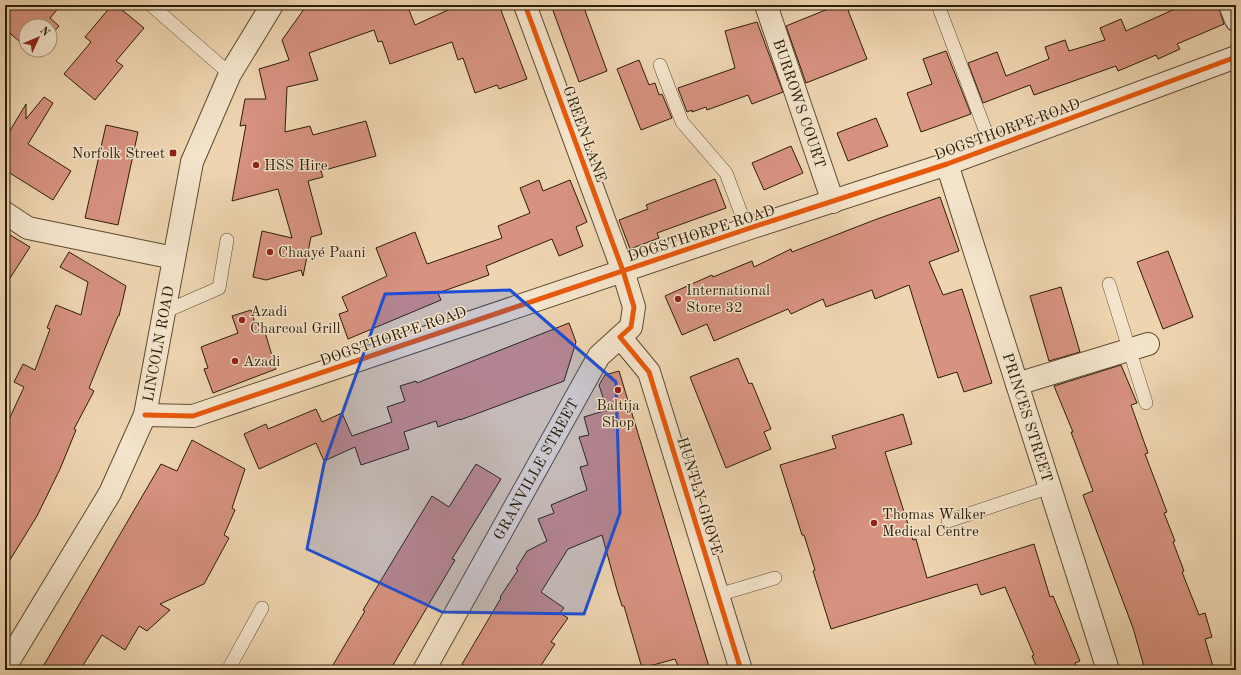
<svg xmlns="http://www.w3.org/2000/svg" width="1241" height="675" font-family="'Old Standard TT',serif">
<rect width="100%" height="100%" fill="#eed5b0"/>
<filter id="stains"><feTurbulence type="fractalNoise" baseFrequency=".005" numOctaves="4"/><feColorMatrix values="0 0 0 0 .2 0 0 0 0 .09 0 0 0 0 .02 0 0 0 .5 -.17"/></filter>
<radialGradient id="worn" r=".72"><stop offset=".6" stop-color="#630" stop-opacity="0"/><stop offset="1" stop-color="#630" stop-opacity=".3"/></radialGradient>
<g fill="#d79280" stroke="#2b1d08">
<path d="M11,5h50l-11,13 9,8 -9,10v-10h-24v21l-21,-18v-16z"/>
<path d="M112,5h4l28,23 -28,33 7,5 -28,34 -31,-26 27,-32 -6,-5z"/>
<path d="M307,5h100l8,20 44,-20h40l28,74 -28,10 -2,-4 -22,8 -12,-35 -5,2 -6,-18 -62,22 -8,-23 -4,1 -4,-12 -65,23 9,27 -31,7 -2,45 25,-6 3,9 53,-14 10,35 -55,15 2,6 -15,4 14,53 -11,3 -8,39 -2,-6 -35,10 -13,-3 9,-46 30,7 -14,-49 -46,12 14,-76 -6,1 5,-27h21l-7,-30 30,-9 -7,-20z"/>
<path d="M551,5h32l24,66 -28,11z"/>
<path d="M838,5h8l21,54 -61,24 -20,-57z"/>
<path d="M1184,5h34l6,19 -47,20 3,5 -22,10 -2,-4 -38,16 -2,-5 -82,29 -4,-10 -47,18 -15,-40 29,-11 9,24 43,-17 -4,-12 20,-7 4,11 36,-11 -5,-12 21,-9 5,12z"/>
<path d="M757,22l26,70 -31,12 -4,-9 -41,15 -1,-3 -14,5v-2l-5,2 -9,-24 57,-20 -10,-37z"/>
<path d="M946,51l25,63 -50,18 -14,-39 25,-9 -9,-25z"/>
<path d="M639,60l10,25 6,-2 4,12 3,-1 10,24 -31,12 -24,-61z"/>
<path d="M44,97l9,6 -25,41 43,27 -18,29 -48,-30v-31l21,-35v15z"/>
<path d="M876,118l12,28 -40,15 -11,-28z"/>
<path d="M106,125l32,7 -20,93 -33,-7z"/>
<path d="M791,146l12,27 -39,17 -12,-27z"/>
<path d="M715,179l11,29 -69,25 2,5 -29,11 -11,-29 29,-11 -2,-4z"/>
<path d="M539,180l4,11 27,-11 17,42 -11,5 7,19 -24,10 -7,-17 -66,27 3,9 -51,18 3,7 -93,39 -9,-25 9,-3 -6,-14 45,-21 -11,-28 39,-16 12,32 75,-26 -4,-12 32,-13 -10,-25z"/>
<path d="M940,197l19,54 -30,11 14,33 19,-6 30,94 -28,9 -7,-20 -19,6 -29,-93 -34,14 -3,-9 -46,17 -3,-8 -32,15 -3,-5 -74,32 -7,-17 -25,11 -17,-39 47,-21 1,2 39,-16 2,6 37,-18 1,3 85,-33z"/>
<path d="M5,232l25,15 -25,39z"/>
<path d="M1168,251l25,66 -30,12 -26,-67z"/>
<path d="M69,252l57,34 -7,30h-1l-29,72 5,3 -20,38 2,1 -16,39 -23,47 -32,52v-140l19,-41 -10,-5 9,-18 12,6 15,-41 -3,-1 9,-23 25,10 7,-33 -28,-15z"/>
<path d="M1061,287l19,65 -31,9 -19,-65z"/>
<path d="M251,310l4,13 7,-1 14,47 -63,24 -9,-24 4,-1 -7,-21 37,-14 -6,-17z"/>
<path d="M569,323l7,19 -12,39 -104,39v-1l-22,8 -2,-6 -32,11 5,17 -48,16 -6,-18 -31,14 -8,-18 -57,26 -15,-35 22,-10 2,5 48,-20 6,13 20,-9 10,23 40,-14 -5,-15 18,-6 -5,-15 16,-5 1,2z"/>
<path d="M738,358l11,26 3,-1 19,46 -7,3 7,17 -45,19 -36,-91z"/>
<path d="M1121,365l16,38 -6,2 17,48 -3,1 22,58 -3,1 11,28 -2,1 11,29 -2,1 17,43 6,-2 7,24 -7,2 9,31h-69l-12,-42 -50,-133 10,-4 -22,-59h2l-19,-46z"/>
<path d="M619,371l91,299h-30l-5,-11 -33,9 -18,-62h-2l-5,-16 -15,-55 -34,14 -27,43 23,16 -4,5 8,5 -17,24 4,2 -17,26h-66l-10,-6 39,-66 -1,-1 18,-27 -2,-1 11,-18 20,-10 -9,-22 16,-6 -3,-8 36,-15 -7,-23 8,-2 -9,-28 10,-2 -5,-18 23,-7 -8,-25 6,-10z"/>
<path d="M903,414l9,30 -27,8 28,88 3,-1 11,39 107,-34 16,53 3,-1 27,65 -5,2 2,7h-39l-6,-14 2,-1 -29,-68 -24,8 -4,-11 -146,45 -18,-58 2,-1 -11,-35h-2l-22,-70 56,-17 -4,-12z"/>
<path d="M192,440l53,29 -13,39 3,2 -11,25 5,3 -25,46 -44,20 10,6 -23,21 -8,-5 -14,24 -23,-15 -22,35h-39l120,-206 16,7z"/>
<path d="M476,464l25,15 -49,80 3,1 -65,110h-60l35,-59 -2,-1 69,-114 17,11z"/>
</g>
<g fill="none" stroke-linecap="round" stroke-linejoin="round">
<g stroke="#5c4b32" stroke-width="14">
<g id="service">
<path d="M151,5l79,69"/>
<path d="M938,5l54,143"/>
<path d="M660,65l22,57 44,51 21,56"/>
<path d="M1109,284l37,119"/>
<path d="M164,312l55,-24 8,-48"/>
<path d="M948,521l102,-34"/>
<path d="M718,595l57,-17"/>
<path d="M228,670l34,-62"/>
</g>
</g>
<g stroke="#5c4b32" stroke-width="24">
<g id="minor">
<path id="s1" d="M766,5l67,197"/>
<path d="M1230,5l6,15"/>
<path id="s2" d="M947,164l161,506"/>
<path d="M5,213l23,15 146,30"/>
<path d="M620,337l29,35 92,298"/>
<path d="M1017,384l131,-40"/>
<path id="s3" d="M424,670l175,-314 32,-29 3,-20 -11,-36 -98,-266"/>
</g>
</g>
<g stroke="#5c4b32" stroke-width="24">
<g id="tertiary">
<path d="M145,415l48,1 554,-187 200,-65 289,-107"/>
<path id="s4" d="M5,667l105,-174 35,-78 47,-253 38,-88 42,-69"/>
</g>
</g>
<use href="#service" stroke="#f4e4cc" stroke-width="13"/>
<use href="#minor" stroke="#f4e4cc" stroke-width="22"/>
<use href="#tertiary" stroke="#f4e4cc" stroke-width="22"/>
<g stroke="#f4e4cc" stroke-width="8">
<g id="cycleway">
<path d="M525,5l98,266 11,36 -3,20 -11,10 29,35 92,298"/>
<path d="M145,415l48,1 554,-187 200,-65 289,-107"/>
</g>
</g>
<use href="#cycleway" stroke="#e8590c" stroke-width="5"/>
</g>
<path fill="#1d4ed8" fill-opacity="0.2" stroke="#1d4ed8" stroke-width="3" stroke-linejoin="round" d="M510,290l106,92 4,131 -36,101 -142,-2 -135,-63 17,-85 61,-170z"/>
<g fill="#8f2418" stroke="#f4e4cc" stroke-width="1.5">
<rect x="169" y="149" width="8" height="8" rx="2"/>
<circle cx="256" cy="165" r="4"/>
<circle cx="270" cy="252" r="4"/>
<circle cx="678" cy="299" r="4"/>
<circle cx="242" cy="320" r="4"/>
<circle cx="235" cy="361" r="4"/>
<circle cx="618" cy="390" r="4"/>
<circle cx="874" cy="523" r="4"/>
</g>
<g text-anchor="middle" stroke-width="3" stroke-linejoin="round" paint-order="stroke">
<g font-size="15" fill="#2b1d08" stroke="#f4e4cc">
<text dy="5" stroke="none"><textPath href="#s1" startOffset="104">BURROWS COURT</textPath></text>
<text transform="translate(1007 129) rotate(-20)" y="5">DOGSTHORPE ROAD</text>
<text transform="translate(585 134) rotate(70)" y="5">GREEN LANE</text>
<text transform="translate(701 233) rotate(-18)" y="5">DOGSTHORPE ROAD</text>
<text transform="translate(393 336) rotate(-19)" y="5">DOGSTHORPE ROAD</text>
<text dy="5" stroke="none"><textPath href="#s4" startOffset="361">LINCOLN ROAD</textPath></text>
<text dy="5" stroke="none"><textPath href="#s2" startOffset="266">PRINCES STREET</textPath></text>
<text dy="5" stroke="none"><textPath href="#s3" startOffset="230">GRANVILLE STREET</textPath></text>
<text transform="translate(700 496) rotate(73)" y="5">HUNTLY GROVE</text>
</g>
<g font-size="15" fill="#2b1d08" stroke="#f4e4cc" text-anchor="start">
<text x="165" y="158" text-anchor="end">Norfolk Street</text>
<text x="264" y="170">HSS Hire</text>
<text x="278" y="257">Chaayé Paani</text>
<text x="686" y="295">International<tspan x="686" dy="17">Store 32</tspan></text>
<text x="250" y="316">Azadi<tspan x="250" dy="17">Charcoal Grill</tspan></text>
<text x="243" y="366">Azadi</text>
<text x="618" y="410" text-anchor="middle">Baltija<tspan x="618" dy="17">Shop</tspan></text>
<text x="882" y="519">Thomas Walker<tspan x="882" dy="17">Medical Centre</tspan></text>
</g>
</g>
<rect width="1241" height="675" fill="none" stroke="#eed5b0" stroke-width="20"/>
<rect x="6" y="6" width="1229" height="663" fill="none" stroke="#2b1d08" stroke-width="2"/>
<rect x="10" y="10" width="1221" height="655" fill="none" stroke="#2b1d08"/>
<g transform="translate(38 38) rotate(46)"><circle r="19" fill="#f4e4cc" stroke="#a4947e"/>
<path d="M0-3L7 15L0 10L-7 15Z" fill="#8f2418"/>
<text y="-6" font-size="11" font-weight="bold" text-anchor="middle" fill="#2b1d08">N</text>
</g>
<rect width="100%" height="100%" filter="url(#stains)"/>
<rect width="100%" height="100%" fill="url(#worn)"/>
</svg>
